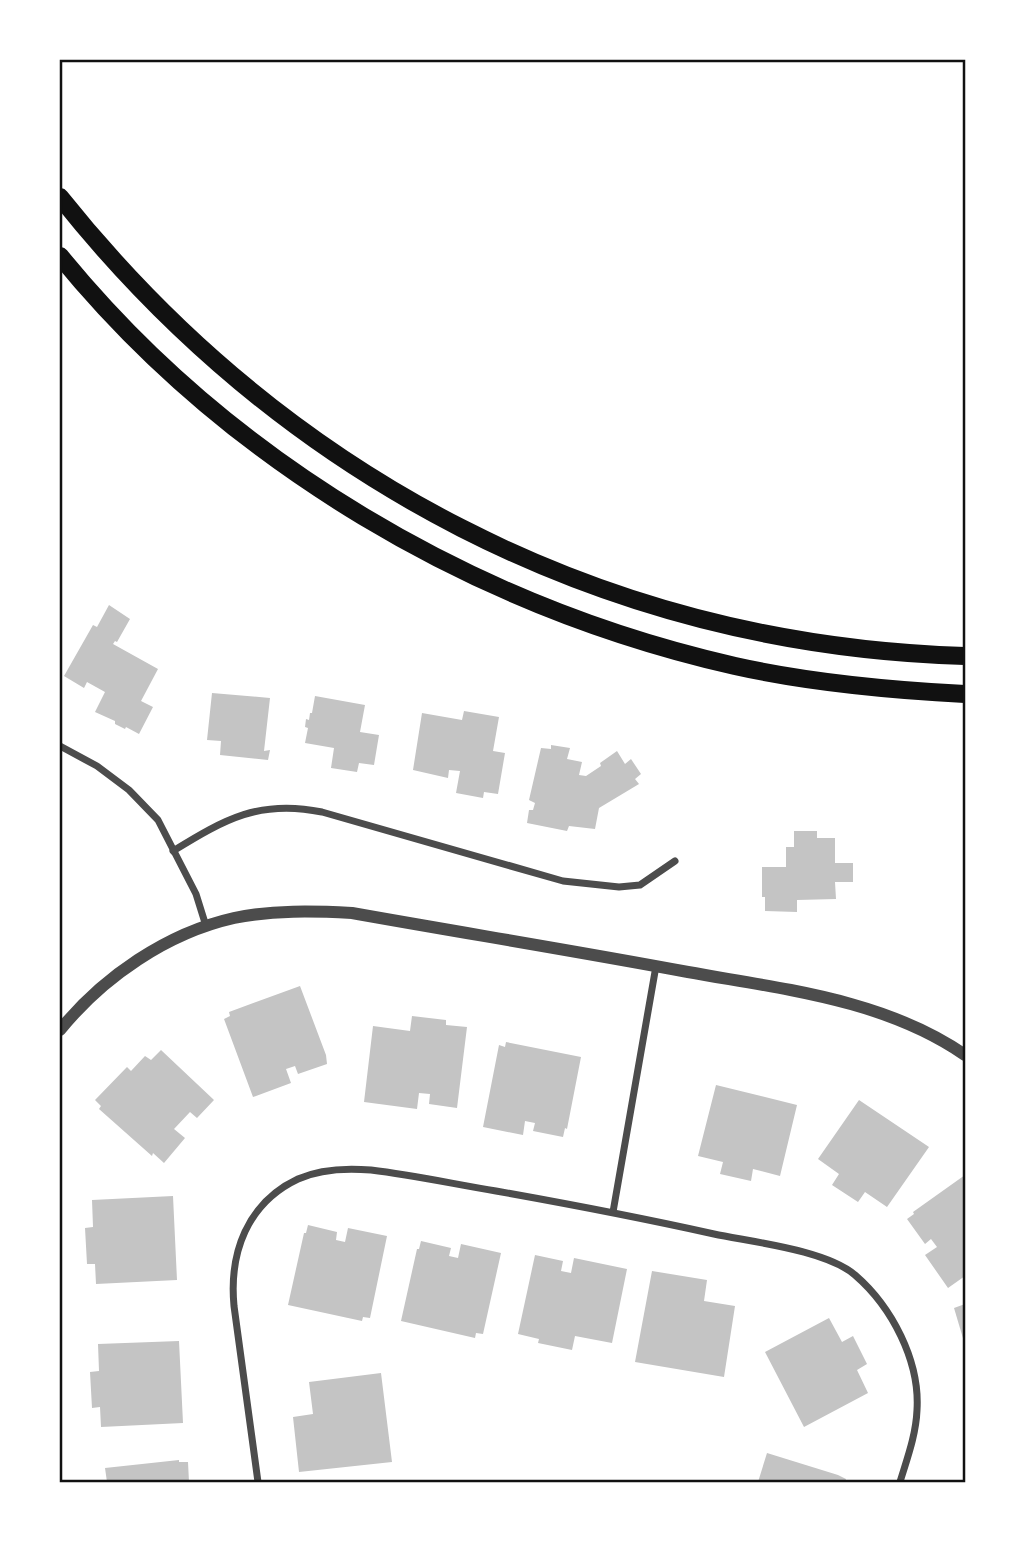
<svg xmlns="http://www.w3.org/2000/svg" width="1025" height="1542" font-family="Karla,sans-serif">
<rect width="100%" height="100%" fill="#fff"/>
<g fill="#c4c4c4">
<path d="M109,605l21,14 -13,23 -2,-1 -2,3 45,25 -17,32 12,6 -14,27 -13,-7 -1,2 -10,-5v-3l-20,-9 10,-20 -18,-10 -3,6 -20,-12 29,-51 4,2z"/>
<path d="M212,693l58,5 -6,53 6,-1 -2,10 -48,-5 1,-14 -14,-1z"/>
<path d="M315,696l50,9 -5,27 19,3 -5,30 -15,-2 -2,9 -26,-4 3,-20 -29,-5 3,-15 -3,-1 1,-8 3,1 1,-7h2z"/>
<path d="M464,711l35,6 -6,34 12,2 -7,41 -14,-2 -1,6 -27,-5 4,-22 -11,-1 -1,8 -35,-8 9,-57 40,7z"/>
<path d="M551,745l19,3 -3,11 15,3 -3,13 7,1 15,-10 -1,-3 17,-12 8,13 6,-5 10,15 -6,5 4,5 -40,24 -4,21 -26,-3 -2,5 -40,-8 2,-13h4l2,-7 -6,-3 12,-52 10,1z"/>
<path d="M794,831h23v7h18v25h18v19h-18l1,17 -39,1v12l-32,-1v-14h-3v-30h24v-20h8z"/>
<path d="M300,986l26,69 1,9 -29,10 -3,-8 -9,3 5,14 -38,14 -29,-78 6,-3 -1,-4z"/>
<path d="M412,1016l34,4v5l21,2 -10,81 -28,-4 1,-10 -11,-1 -2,16 -53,-7 9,-76 37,5z"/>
<path d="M506,1042l75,15 -14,72 -2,-1 -2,9 -30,-6 2,-8 -10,-2 -2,14 -40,-8 16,-82 6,2z"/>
<path d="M161,1050l53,50 -17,18 -7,-6 -16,17 11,9 -21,25 -11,-10 -1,3 -53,-47 2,-3 -6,-6 32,-33 4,4 14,-15 6,4z"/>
<path d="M716,1085l81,20 -17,71 -27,-7 -2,12 -31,-7 3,-12 -25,-6z"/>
<path d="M859,1100l70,47 -42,60 -22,-15 -7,10 -26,-17 7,-11 -21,-15z"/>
<path d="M965,1175v101l-17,12 -23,-33 12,-8 -6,-8 -6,5 -18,-25 7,-5 -1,-2z"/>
<path d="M173,1196l4,84 -81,4 -1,-20h-8l-2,-36 8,-1 -1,-27z"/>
<path d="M308,1225l29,7 -1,8 9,2 3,-14 39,8 -17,82 -7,-1 -1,4 -74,-16 16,-72h2z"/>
<path d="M421,1241l30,7 -2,8 9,2 3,-14 40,9 -18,81 -7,-1 -1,5 -74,-17 16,-72h2z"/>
<path d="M535,1255l28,6 -2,10 10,2 3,-15 53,11 -15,74 -37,-7 -3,14 -34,-7 1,-4 -21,-5z"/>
<path d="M652,1271l55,9 -3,21 31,5 -11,71 -89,-15z"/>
<path d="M965,1304v41l-11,-37z"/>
<path d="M829,1318l13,24 11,-6 14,28 -10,6 11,23 -64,34 -39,-75z"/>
<path d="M179,1341l4,82 -82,4 -1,-20 -8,1 -2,-36 9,-1 -1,-27z"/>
<path d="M381,1373l11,89 -93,10 -6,-55 20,-3 -4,-32z"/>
<path d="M767,1453l71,22 8,4 -1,3h-87z"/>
<path d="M179,1460v2h9l1,20h-82l-2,-14z"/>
</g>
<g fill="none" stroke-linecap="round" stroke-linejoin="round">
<g stroke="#4c4c4c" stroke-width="7">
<path d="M60,746l37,20 32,24 29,30 38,74 10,32"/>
<path d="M173,851c52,-32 87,-52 149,-39l241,69 56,6 21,-2 35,-24"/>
<path d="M613,1212l43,-246"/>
<path d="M258,1482l-24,-176c-5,-53 13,-103 64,-127 22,-10 49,-11 73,-9 42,5 83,14 125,21 73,13 146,27 218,43 38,8 112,16 141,41 37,32 65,86 62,135 -1,25 -10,49 -17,72"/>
</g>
<path stroke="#4c4c4c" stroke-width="12" d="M60,1030c43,-53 107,-97 174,-112 39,-8 79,-7 118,-5 112,20 224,38 336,59 94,17 196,27 277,83"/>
<g stroke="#111" stroke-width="18">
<path d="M60,197c225,282 544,448 905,459"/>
<path d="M60,256c169,207 415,351 675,410 76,17 153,24 230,28"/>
</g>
</g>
<rect width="1025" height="1542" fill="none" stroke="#ffffff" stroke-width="122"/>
<rect x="61" y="61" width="903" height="1420" fill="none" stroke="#111" stroke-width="2.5"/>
</svg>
